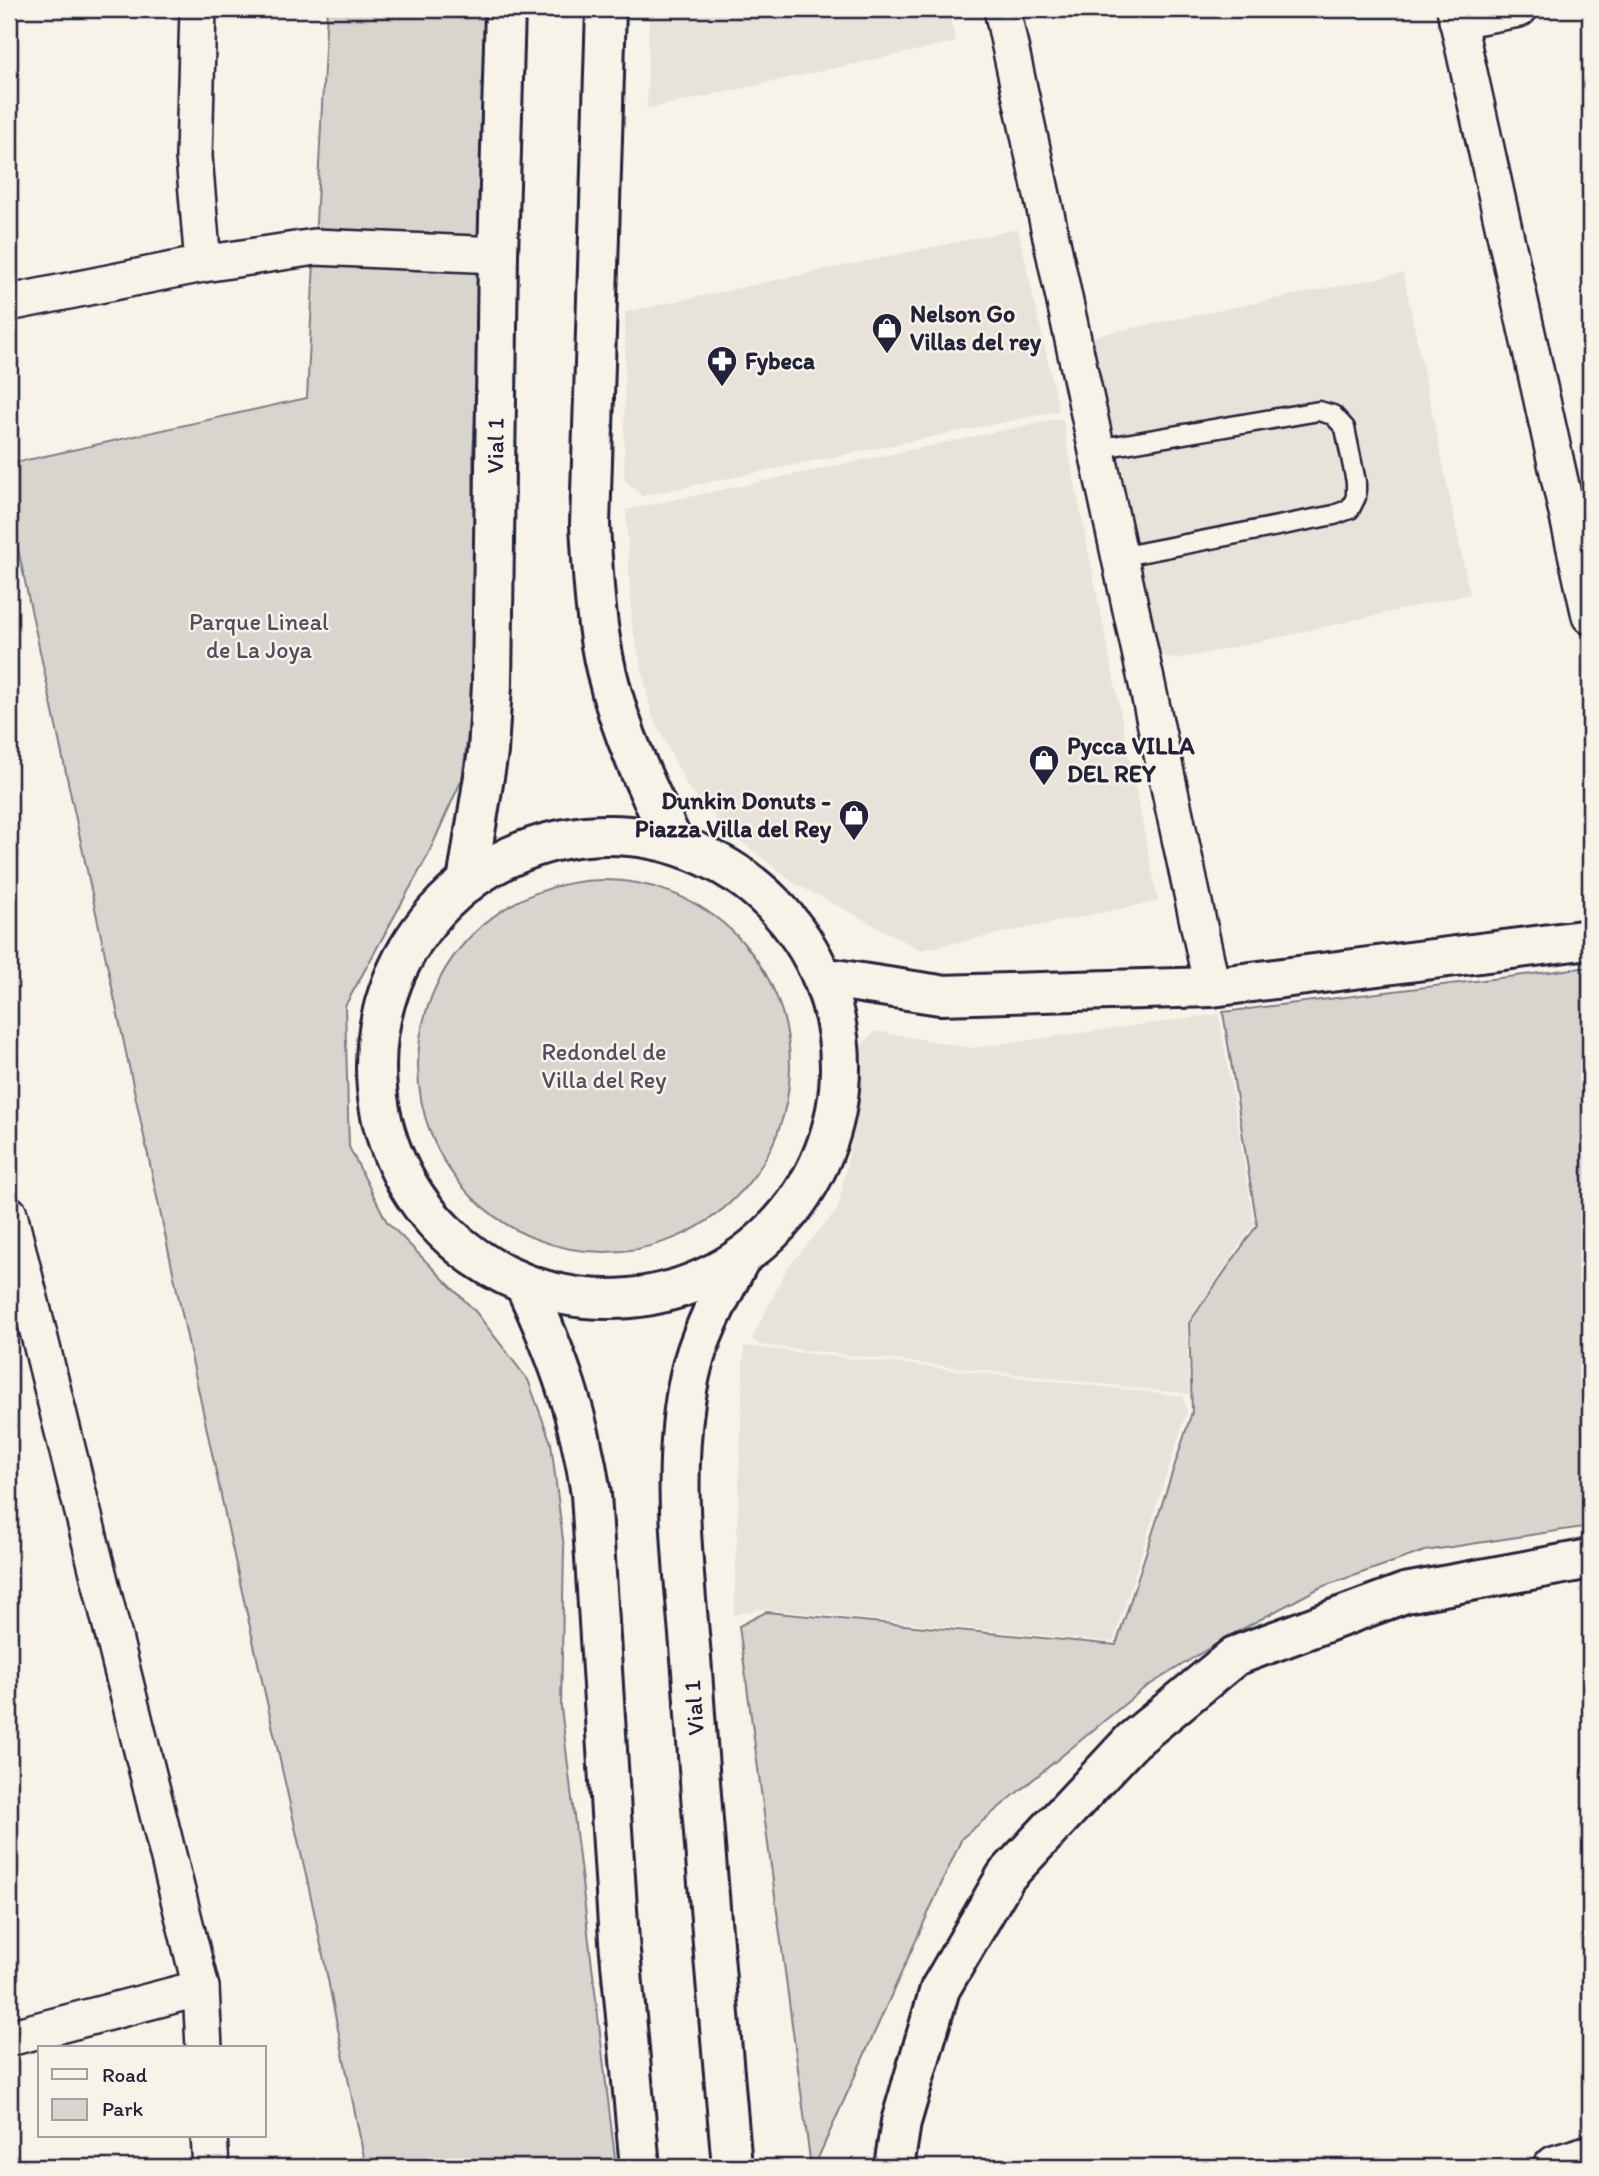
<svg xmlns="http://www.w3.org/2000/svg" width="1599" height="2176" font-family="Itim,sans-serif">
<rect width="100%" height="100%" fill="#f7f3e8"/>
<filter id="ink" filterUnits="userSpaceOnUse"><feTurbulence type="fractalNoise" baseFrequency=".0143" numOctaves="2"/><feDisplacementMap in="SourceGraphic" scale="14" xChannelSelector="R" yChannelSelector="G"/><feConvolveMatrix kernelMatrix="1 2 1 2 8 2 1 2 1" color-interpolation-filters="sRGB"/></filter>
<g filter="url(#ink)">
<g fill="#e7e3db">
<path d="M649,9h299l8,33 -309,67z"/>
<path d="M1018,229l41,182 -417,85 -18,-17 1,-167z"/>
<path d="M1403,273l67,321 -275,62 -27,3 -16,-16 -63,-306z"/>
<path d="M1062,418l96,483 -237,49 -127,-67 -68,-53 -39,-44 -35,-71 -20,-90 -6,-115z"/>
<path d="M1219,1014l35,210 -67,99 2,71 -429,-49 -8,-6 35,-71 51,-59 23,-114 -1,-48 16,-16 95,17z"/>
<path d="M744,1346l439,50 4,15 -74,231 -352,-33 -27,6z"/>
</g>
<g fill="#d8d5cf" stroke="#7d7c85" stroke-width="2">
<path d="M327,9h174l-28,443 3,221 -14,106 -35,78 -82,149 4,141 38,75 88,89 53,69 23,63 13,105 -3,159 55,460h-250l-52,-256 -80,-355 -225,-1049v-43l298,-66z"/>
<circle cx="604" cy="1066" r="186"/>
<path d="M1590,967v559l-165,25 -104,36 -94,50 -84,52 -181,149 -148,329h-3l-72,-541 27,-14 350,33 76,-233 -3,-89 68,-98 -34,-213z"/>
</g>
<g fill="none" stroke-linecap="round" stroke-linejoin="round">
<g stroke="#22223b" stroke-width="23">
<path id="lane" d="M1096,449l223,-38 14,4 12,13 11,54v15l-6,12 -16,6 -215,42"/>
</g>
<g stroke="#22223b" stroke-width="40">
<g id="street">
<path d="M198,9l-4,148 9,107"/>
<path d="M1002,9l210,978"/>
<path d="M1455,9l135,607"/>
<path d="M1457,20l62,-11"/>
<path d="M9,303l194,-39 112,-17 183,8"/>
<path d="M9,1214l192,774 3,60"/>
<path d="M9,2038l192,-50"/>
<path d="M209,2136l2,31"/>
<path d="M1551,2167l3,-3 36,-11"/>
</g>
</g>
<g stroke="#22223b" stroke-width="44">
<g id="secondary">
<path d="M606,9l-16,516c3,49 5,101 17,149 14,60 40,114 67,170"/>
<circle cx="608" cy="1067" r="232"/>
<path id="s1" d="M467,882l21,-130 4,-67 6,-430 7,-246"/>
<path d="M822,977l118,18 272,-8 378,-48"/>
<path d="M525,1285c33,72 54,129 66,209l28,447 21,226"/>
<path d="M732,2167c-14,-165 -29,-330 -40,-496 -7,-97 -23,-200 -2,-296 9,-41 31,-79 50,-116"/>
<path d="M894,2167l7,-45 39,-133 66,-113 126,-135 103,-85 170,-63 185,-34"/>
</g>
</g>
<use href="#lane" stroke="#f7f3e8" stroke-width="18"/>
<use href="#street" stroke="#f7f3e8" stroke-width="35"/>
<use href="#secondary" stroke="#f7f3e8" stroke-width="38"/>
</g>
</g>
<defs>
<g id="shop-pin" transform="scale(1.575)"><path d="M0 17L-7.5 6A9.5 9.5 0 1 1 7.5 6Z" fill="#22223b" stroke="#f7f3e8"/><path d="M-5-2.5h2.3a2.7 3.5 0 0 1 5.4 0H5L5.5 6h-11ZM-1.5-2.5h3a1.5 2.3 0 0 0-3 0Z" fill="#fff"/></g>
<g id="pharmacy-pin" transform="scale(1.575)"><path d="M0 17L-7.5 6A9.5 9.5 0 1 1 7.5 6Z" fill="#22223b" stroke="#f7f3e8"/><path d="M-2-6h4v4h4v4h-4v4h-4v-4h-4v-4h4Z" fill="#fff"/></g>
</defs>
<g fill-rule="evenodd">
<use href="#shop-pin" x="887" y="328"/>
<use href="#pharmacy-pin" x="722" y="361"/>
<use href="#shop-pin" x="1044" y="760"/>
<use href="#shop-pin" x="854" y="815"/>
</g>
<g text-anchor="middle" stroke-width="5" stroke-linejoin="round" paint-order="stroke">
<g font-size="24" font-weight="bold" fill="#22223b" stroke="#f7f3e8" text-anchor="start">
<text x="910" y="322">Nelson Go<tspan x="910" dy="28">Villas del rey</tspan></text>
<text x="745" y="369">Fybeca</text>
<text x="1067" y="754">Pycca VILLA<tspan x="1067" dy="28">DEL REY</tspan></text>
<text x="831" y="809" text-anchor="end">Dunkin Donuts -<tspan x="831" dy="28">Piazza Villa del Rey</tspan></text>
</g>
<g font-size="24" fill="#22223b" stroke="#f7f3e8">
<text dy="8" stroke="none"><textPath href="#s1" startOffset="438">Vial 1</textPath></text>
<text transform="translate(694 1708) rotate(-94)" y="8">Vial 1</text>
</g>
<g font-size="24" fill="#504f60" stroke="#f7f3e8">
<text x="259" y="630">Parque Lineal<tspan x="259" dy="28">de La Joya</tspan></text>
<text x="604" y="1060">Redondel de<tspan x="604" dy="28">Villa del Rey</tspan></text>
</g>
</g>
<rect width="1599" height="2176" fill="none" stroke="#f7f3e8" stroke-width="35"/>
<rect x="18" y="18" width="1564" height="2141" fill="none" stroke="#22223b" stroke-width="2.5" filter="url(#ink)"/>
<rect x="38" y="2046" width="228" height="91" fill="#f7f3e8" stroke="#a29fa3" stroke-width="2"/>
<rect x="52" y="2069" width="35" height="10" fill="#f7f3e8" stroke="#a29fa3" stroke-width="2"/>
<text x="102" y="2082" font-size="21" fill="#22223b">Road</text>
<rect x="52" y="2099" width="35" height="21" fill="#d8d5cf" stroke="#a29fa3" stroke-width="2"/>
<text x="102" y="2116" font-size="21" fill="#22223b">Park</text>
</svg>
